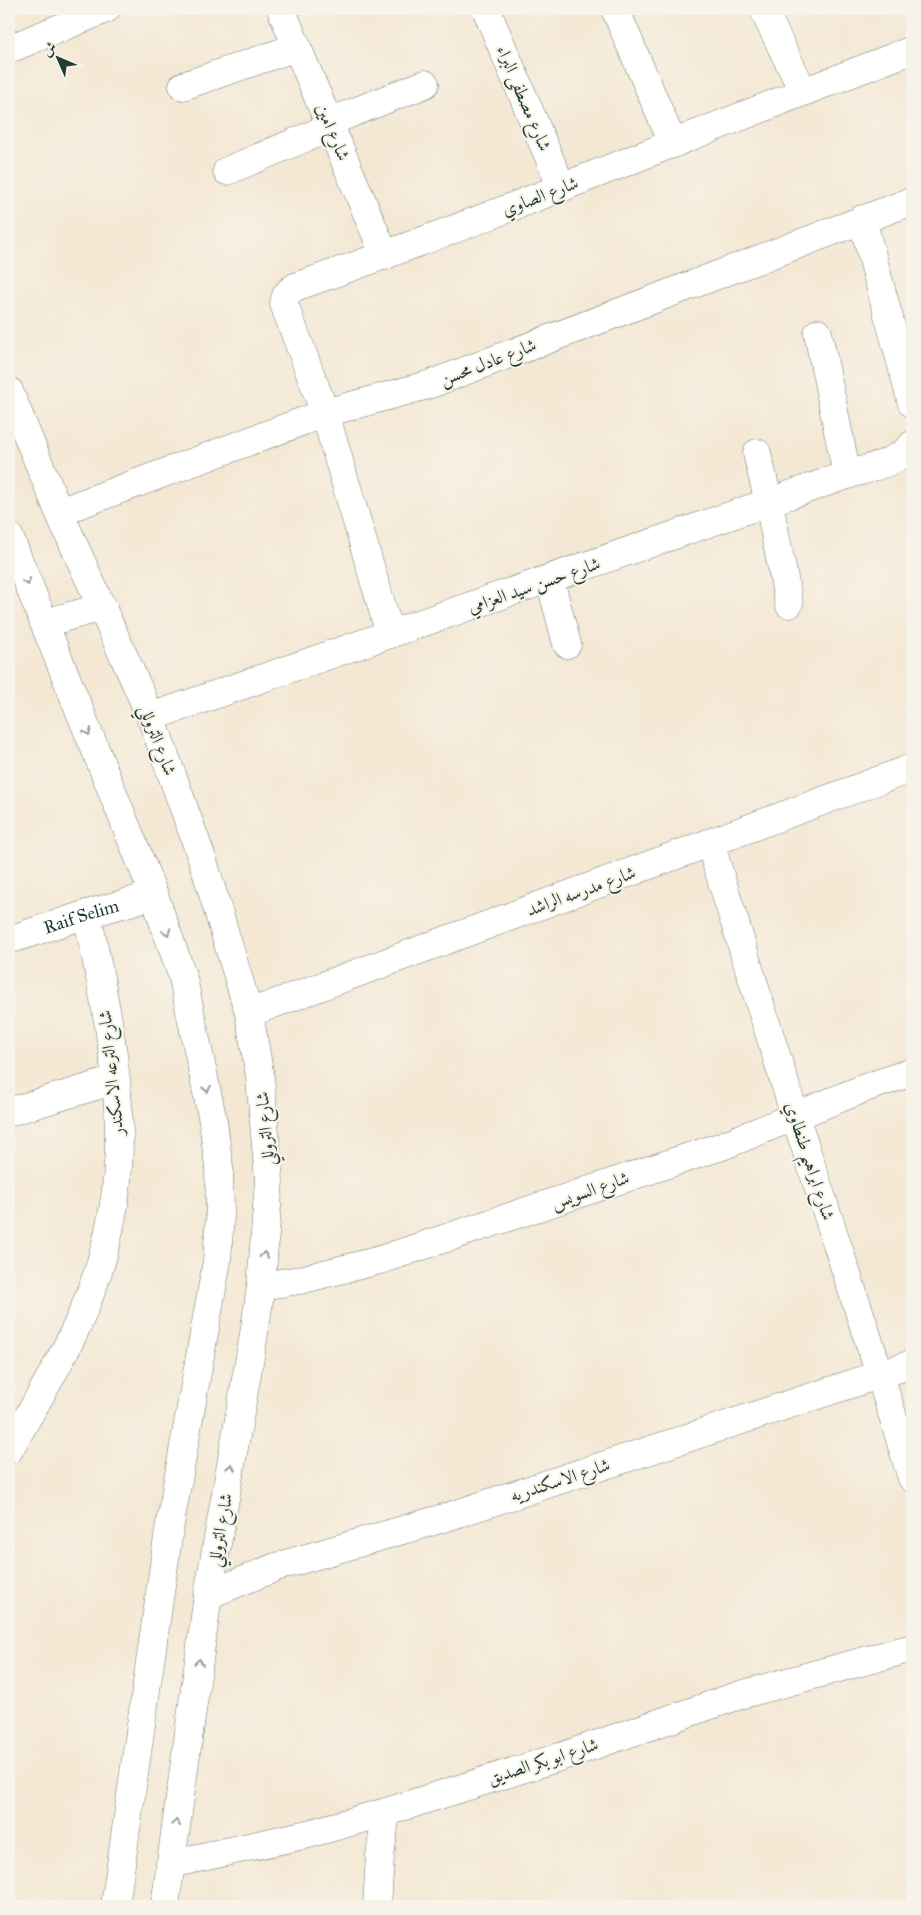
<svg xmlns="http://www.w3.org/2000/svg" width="921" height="1915" font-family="'IM FELL Great Primer',Amiri,serif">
<rect width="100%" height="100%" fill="#f7f3e8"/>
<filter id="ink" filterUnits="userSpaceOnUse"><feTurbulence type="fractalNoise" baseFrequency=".02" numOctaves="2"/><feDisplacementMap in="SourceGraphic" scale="10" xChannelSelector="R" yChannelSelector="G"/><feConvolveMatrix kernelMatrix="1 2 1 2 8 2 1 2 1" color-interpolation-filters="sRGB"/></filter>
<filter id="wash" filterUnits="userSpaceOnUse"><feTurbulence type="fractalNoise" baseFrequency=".0096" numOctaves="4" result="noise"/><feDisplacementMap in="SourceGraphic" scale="20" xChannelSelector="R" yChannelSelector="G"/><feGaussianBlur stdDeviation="1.12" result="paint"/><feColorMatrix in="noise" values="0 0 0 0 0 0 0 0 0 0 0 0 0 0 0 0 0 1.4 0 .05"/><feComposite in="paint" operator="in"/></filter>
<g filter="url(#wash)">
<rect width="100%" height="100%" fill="#f4e8d4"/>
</g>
<g filter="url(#ink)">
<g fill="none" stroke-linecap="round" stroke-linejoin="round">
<g stroke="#6a796c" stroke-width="29">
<g id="minor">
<path d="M281,9l104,247"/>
<path d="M486,9l76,179"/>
<path d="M615,9l58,135"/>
<path d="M763,9l40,82"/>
<path d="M14,47l92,-38"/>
<path d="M183,86l114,-39"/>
<path d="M329,122l96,-38"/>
<path d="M227,171l104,-44"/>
<path d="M862,219l50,184"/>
<path d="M818,333l29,142"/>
<path d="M9,391l50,121 92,205 52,144 46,152 11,64 9,103 -8,106 -7,48 -46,261 -43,311"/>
<path d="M757,453l12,50 20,101"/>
<path d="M59,512l266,-99 103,-28 484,-184"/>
<path d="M9,536l145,359 29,83 30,143 6,46 1,47 -3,47 -48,269 -54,376"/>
<path d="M550,580l17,64"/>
<path d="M44,623l59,-16"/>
<path d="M390,634l-65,-221 -41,-109c1,-8 3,-12 11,-17 208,-72 411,-159 617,-237"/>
<path d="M151,717l696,-242c22,-7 50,-12 65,-30"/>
<path d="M710,843l85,273 85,259 32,103"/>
<path id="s1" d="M9,940l78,-26 67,-19"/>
<path d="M249,1013l663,-245"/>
<path d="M9,1112l106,-32"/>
<path d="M261,1286l39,-6 80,-20 342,-114 143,-58 47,-16"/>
<path d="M9,1450c26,-47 56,-93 76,-143 22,-53 34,-112 34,-169 0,-75 -17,-152 -32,-224"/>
<path d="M208,1595l68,-28 171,-50 465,-153"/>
<path d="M170,1864l138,-30 78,-22 180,-57 174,-60 172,-47"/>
<path d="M377,1906l3,-50 6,-44"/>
</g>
</g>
<use href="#minor" stroke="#fff" stroke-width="28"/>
</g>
<defs><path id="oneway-chevron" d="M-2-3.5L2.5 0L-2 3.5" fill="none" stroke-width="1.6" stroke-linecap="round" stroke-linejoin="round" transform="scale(1.25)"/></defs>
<g stroke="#8f9e9a">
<use href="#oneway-chevron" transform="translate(27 582) rotate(68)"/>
<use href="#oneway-chevron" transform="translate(88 732) rotate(68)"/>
<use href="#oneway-chevron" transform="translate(167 932) rotate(71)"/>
<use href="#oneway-chevron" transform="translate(207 1089) rotate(79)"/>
<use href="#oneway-chevron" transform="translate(264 1255) rotate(-85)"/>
<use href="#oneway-chevron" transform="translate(231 1467) rotate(-80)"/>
<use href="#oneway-chevron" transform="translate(199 1662) rotate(-82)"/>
<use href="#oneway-chevron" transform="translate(176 1823) rotate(-82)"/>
</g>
</g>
<g text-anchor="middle" stroke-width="4" stroke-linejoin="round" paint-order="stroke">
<g font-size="18" fill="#1f3d34" stroke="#f7f3e8">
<text transform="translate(524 98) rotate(67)" y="6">شارع مصطفى البراء</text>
<text transform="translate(333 132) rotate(67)" y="6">شارع امين</text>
<text transform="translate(540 196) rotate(-21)" y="6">شارع الصاوي</text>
<text transform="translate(488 362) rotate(-21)" y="6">شارع عادل محسن</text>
<text transform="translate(534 585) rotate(-19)" y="6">شارع حسن سيد العزامي</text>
<text transform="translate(158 740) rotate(69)" y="6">شارع التروللي</text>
<text transform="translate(581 891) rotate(-20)" y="6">شارع مدرسه الراشد</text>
<text dy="6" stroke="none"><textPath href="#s1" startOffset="76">Raif Selim</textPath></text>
<text transform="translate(111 1073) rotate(-96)" y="6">شارع الترعه الاسكندر</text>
<text transform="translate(265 1129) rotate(-95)" y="6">شارع التروللي</text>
<text transform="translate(810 1161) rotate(72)" y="6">شارع ابراهيم طنطاوي</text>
<text transform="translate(590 1190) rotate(-19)" y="6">شارع السويس</text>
<text transform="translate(560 1480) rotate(-18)" y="6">شارع الاسكندريه</text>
<text transform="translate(220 1530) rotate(-80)" y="6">شارع التروللي</text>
<text transform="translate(543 1761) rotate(-18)" y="6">شارع ابو بكر الصديق</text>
</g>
</g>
<rect width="921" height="1915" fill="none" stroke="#f7f3e8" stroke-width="30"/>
<g transform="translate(58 58) rotate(315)" stroke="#f7f3e8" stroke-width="4" paint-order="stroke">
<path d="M0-4L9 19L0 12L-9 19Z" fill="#1f3d34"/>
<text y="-8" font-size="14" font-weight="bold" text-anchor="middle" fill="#1f3d34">ش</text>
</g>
</svg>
